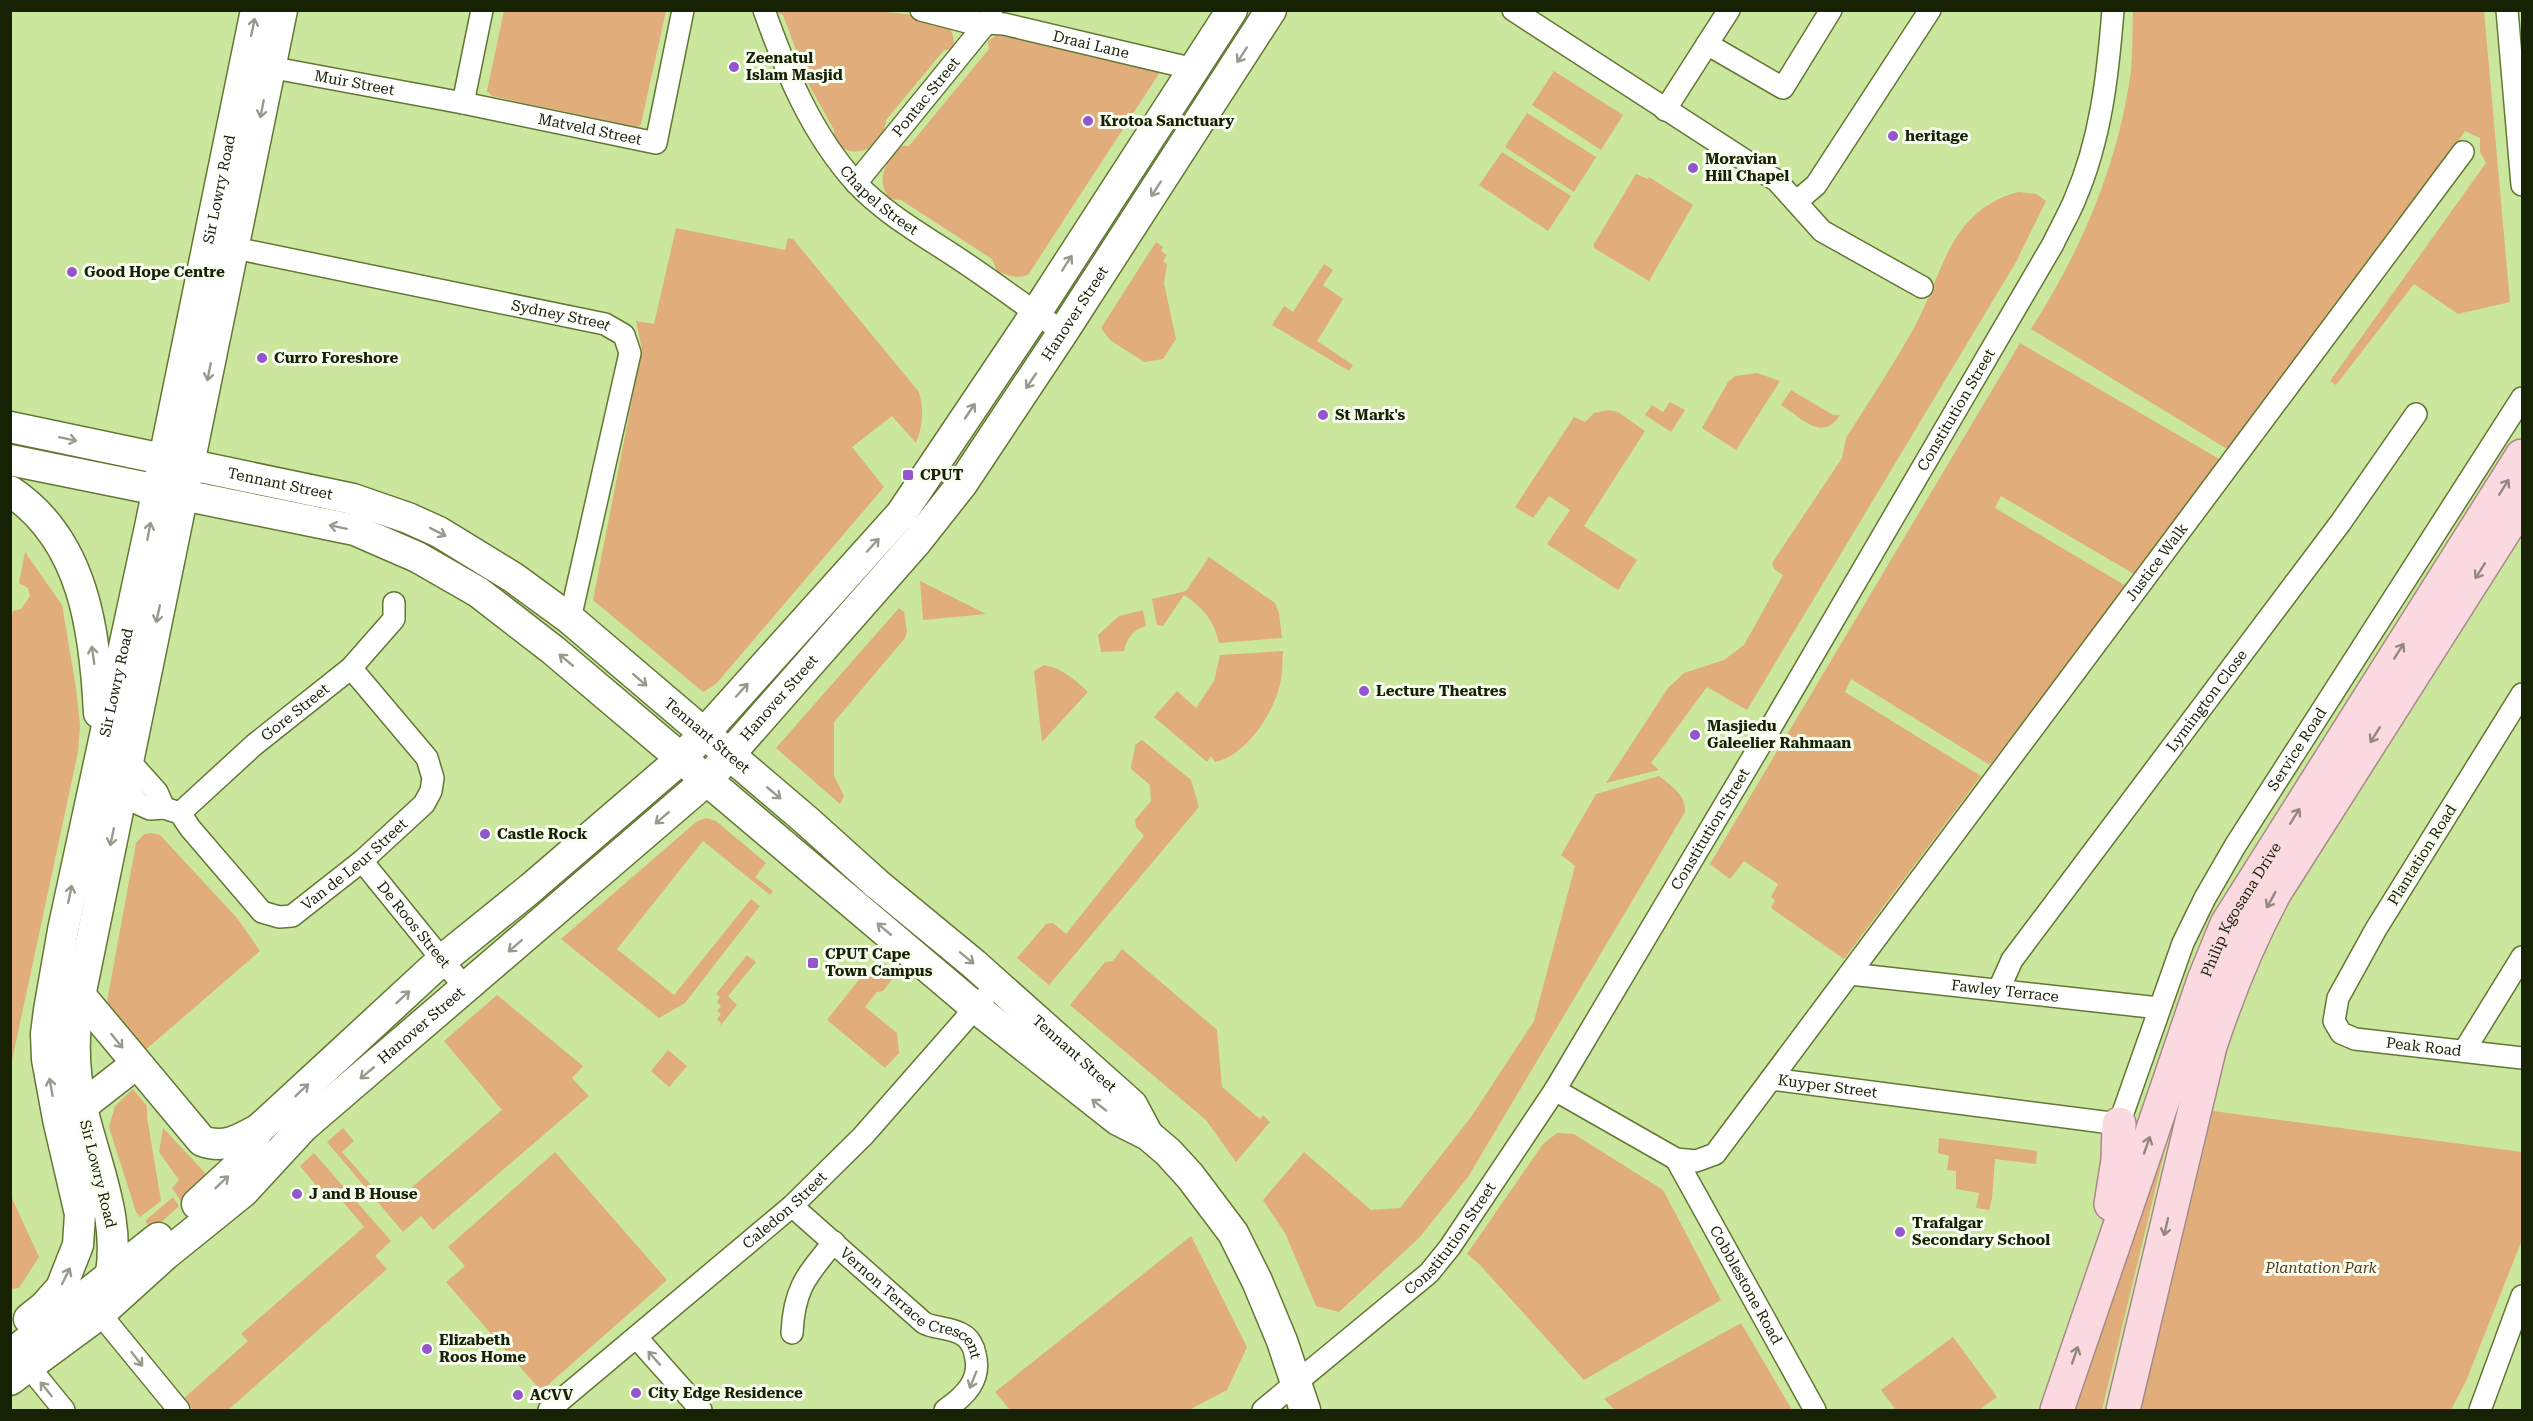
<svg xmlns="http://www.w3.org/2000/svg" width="2533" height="1421" font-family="'Roboto Serif',serif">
<rect width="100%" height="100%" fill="#cbe79e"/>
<g fill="#e0ad7b">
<path d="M504,11h162l-25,113 -3,3 -146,-31 -5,-5z"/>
<path d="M774,11c29,-2 155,-4 174,16 6,6 6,14 6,22l-10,1 -58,70c-1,19 -19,37 -39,30 -4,-1 -9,-5 -12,-7l-1,-13 -25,-45 -26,-70z"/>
<path d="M2133,11h351l26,291 -52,12 -44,-30 -78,101 -6,-4 156,-218 -6,-11v-14l-15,-7 -33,48 -205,270 -196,-120c50,-78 88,-166 100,-259 2,-19 1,-40 2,-59z"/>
<path d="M997,35l165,34 -134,206c-12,4 -19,1 -31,-4l-5,-12 -91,-59 -11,-1c-16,-20 -3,-36 9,-53h10l80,-97 -1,-8z"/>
<path d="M1554,71l69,44 -22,35 -69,-45z"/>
<path d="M1527,113l69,44 -22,35 -69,-45z"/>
<path d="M1502,152l69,44 -23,35 -69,-46z"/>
<path d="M1636,174l12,5 1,-2 44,28 -44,76 -55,-33v-4z"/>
<path d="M2018,192l18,2 10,7 -30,61 -269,448 -40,-23 -56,76 8,7 -53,13 62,-95 16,-15 40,-13 20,-15 39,-70 -9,-6 -2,-6 70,-105 4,-20c23,-36 47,-73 68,-110 29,-53 34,-117 104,-136z"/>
<path d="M676,228l109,22 3,-12 5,1 126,153c5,18 4,34 -3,51l-24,-27 -40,31 32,40 -168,197 -13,8 -110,-92 49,-251 -6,-28 18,3z"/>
<path d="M1156,242l7,5 -2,4 6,4 -4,6 4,3 -3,19 12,56 -13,20 -19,3 -34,-22 -9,-12z"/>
<path d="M1324,264l9,6 -10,15 20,14 -26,42 36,24 -4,6 -77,-46 12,-19 9,6z"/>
<path d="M2020,343l201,117 -87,114 -133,-78 -6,12 131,78 -136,179 -139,-86 -6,13 136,84 -137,183 -73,-51 4,-8 -4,-3 7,-13 -34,-23 -14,18 -20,-15z"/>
<path d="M1757,373l23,8 -44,69 -34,-22 26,-46 7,-6z"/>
<path d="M1791,390l42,25h7c-18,28 -38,3 -59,-10z"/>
<path d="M1670,402l15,8 -14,22 -26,-17 7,-10 11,7z"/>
<path d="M1608,410l10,2 27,19 -61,95 53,34 -19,30 -71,-46 23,-34 -21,-14 -16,22 -18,-11 59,-90 11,5 9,-9z"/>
<path d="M25,552l37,53 14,83 4,37 -2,27 -67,313 -1,-440 3,-14 8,-2 9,-13 -2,-8 -9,-5z"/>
<path d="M1209,557l66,46 4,10 3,25 -63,5c-5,-23 -16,-35 -35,-48l-21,31 -6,-1 -5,-26 34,-8z"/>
<path d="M920,581l66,33 -63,6z"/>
<path d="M899,608l5,4 3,20 -2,6 -71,84v54l10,20 -4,8 -64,-56z"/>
<path d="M1143,610l3,16c-12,3 -20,13 -22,25l-23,1 -3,-17 21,-19z"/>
<path d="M1283,651c-1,12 0,25 -4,37 -8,29 -34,68 -64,74l-4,-6 -4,6 -53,-45 23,-26 19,17 18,-27 6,-26z"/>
<path d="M1044,665c19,4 30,14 44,27l-46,50 -8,-71z"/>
<path d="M1142,740l49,40 8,27 -150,178 -32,-27 29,-34 7,-1 13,11 78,-98 -8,-9 -1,-7 16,-19 -1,-16 -19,-16c0,-9 4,-15 4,-24z"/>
<path d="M1659,776c12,10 27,18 26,36l-217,365 -49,61 -80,74 -23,-6 -31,-73 -22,-33 41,-48 67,58 29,-2 71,-91 63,-96 41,-155 -14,-11 35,-61z"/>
<path d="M706,818l10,3 50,42 -11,14 18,14 -3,4 -67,-54 -86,108 57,46 77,-96 9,7 -75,97 -26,15 -98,-79 135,-117z"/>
<path d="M152,833l8,2 77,83 23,33 -117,101 -37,-45 30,-164 8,-9z"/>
<path d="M1122,949l95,81 5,57 38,32 3,-4 7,7 -34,40 -30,-42 -136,-115 35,-43 8,-1z"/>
<path d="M747,955l9,7 -28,34 9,9 -17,21 1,-3 -4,-4 4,-5 -4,-3 4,-5 -4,-4 3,-5 -4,-3z"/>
<path d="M873,962l20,16 -10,13 -6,1 -12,15 32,26 2,20 -14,15 -58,-48z"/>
<path d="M497,995l86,71 -11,12 17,18 -156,134 -12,-14 -18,16 -76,-90 16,-14 11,13 -12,11 43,49 13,-11 5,5 99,-85 -58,-69z"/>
<path d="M668,1050l19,16 -18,21 -18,-16z"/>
<path d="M2181,1083l-79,327h-35z"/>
<path d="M133,1089l14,17v11l14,84 -21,16 -4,-5 -27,-85 6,-21z"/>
<path d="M2213,1111l309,41v88l-56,141 -15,29h-310z"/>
<path d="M163,1128l47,50 -27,26 -11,-16 7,-8 -20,-28z"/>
<path d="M1557,1133l17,1 89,56 58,110 -137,80 -104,-115 -13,-11 76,-110z"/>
<path d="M1939,1138l98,13 -1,13 -41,-5 -3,39 -3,12 -13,-2 3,-15 -23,-4v-18l-9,-1 2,-14 -11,-3z"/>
<path d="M555,1152l112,128 -126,111 -95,-109 19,-16 -17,-19z"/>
<path d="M314,1153l77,88 -16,15 12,13 -159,141h-34l-11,-11 65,-58 -7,-7 123,-107 -30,-36 -8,6 -26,-31z"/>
<path d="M11,1196l28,61 -20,31 -8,1z"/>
<path d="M173,1197l6,9 -23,21h-6l-5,-6z"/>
<path d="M1191,1236l56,111 -20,43 -38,20h-179l-15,-18z"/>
<path d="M1741,1323l51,87h-177l-11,-11z"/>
<path d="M1953,1337l44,60 -18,13h-83l-15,-20z"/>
</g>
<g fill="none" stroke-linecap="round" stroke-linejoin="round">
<g stroke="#617833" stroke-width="24">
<g id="street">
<path id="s1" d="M764,10c22,62 47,123 92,173 29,31 67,52 103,76 35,23 69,49 104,73"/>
<path id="s2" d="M921,10l46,12 37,2 190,45"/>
<path d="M1513,10l264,171 45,50 100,56"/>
<path d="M2507,10l15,175"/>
<path d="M1707,44l76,44 48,-78"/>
<path id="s3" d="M258,65l205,38 193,40 27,-133"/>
<path d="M463,103l19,-93"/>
<path d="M1665,110l64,-100"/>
<path id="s4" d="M856,183l136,-167"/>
<path d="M1796,202l20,-17 114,-175"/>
<path id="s5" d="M220,245l385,79 19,11 6,18 -60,266"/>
<path id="s6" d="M2522,694l-146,235 -38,69 -4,23 7,12 14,6 167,19"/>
<path d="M122,753l35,39 7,16"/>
<path id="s7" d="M119,778l20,26 11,5 14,-1 16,5 10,15 72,84 17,5 13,-1 70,-55 62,-57 7,-13 2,-13 -6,-20 -76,-90"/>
<path id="s8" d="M180,813l74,-68 97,-77 43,-49v-16"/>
<path id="s9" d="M362,861l104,128"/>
<path id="s10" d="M1850,974l309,34"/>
<path id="s11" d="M1999,989l13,-29 329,-438 75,-108"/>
<path d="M2464,1051l58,-94"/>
<path id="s12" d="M1771,1079l348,45 64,-181 22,-45 30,-52 287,-448"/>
<path id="s13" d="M1555,1090l121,69 20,2 19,-7 748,-1002"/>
<path id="s14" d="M1676,1159l139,251"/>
<path id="s15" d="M792,1206l132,117c12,6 27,4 39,12 6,3 11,12 12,19 7,26 -10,42 -30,56"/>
<path d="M92,1304l87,106"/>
<path d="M792,1333c2,-45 15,-58 42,-91"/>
<path d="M636,1337l65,73"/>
<path d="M29,1367l35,43"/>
<path id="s16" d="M549,1410l243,-204 71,-70 121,-138"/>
<path id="s17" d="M1263,1410l166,-137 21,-26 105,-157 216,-363 282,-483c7,-15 16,-30 22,-45 26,-60 33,-125 38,-189"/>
<path d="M2480,1410l42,-114"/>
</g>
</g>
<g stroke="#617833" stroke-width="33">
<g id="secondary">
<path id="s18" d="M10,427l343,72 55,19 31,14 75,46 56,41 236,201 71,64 97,80 158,141 15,28"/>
<path d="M10,460l345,70 62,27 61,35 75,58 423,358 142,112 30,15 20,17 22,24 43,57 24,48 25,60 23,69"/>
<path d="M10,491c74,49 85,140 89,222"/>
<path d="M68,992l12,3 122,146c22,8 37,-1 57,-12"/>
<path d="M66,1116l15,-9 55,-43"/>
<path d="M197,1204l39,-36 23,-39 76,-70 107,-99 89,-72 150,-129 220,-245 135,-201 196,-303"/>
<path d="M109,1284c14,-61 -13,-117 -27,-176 -8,-32 -9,-64 -5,-97l205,-1001"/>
<path id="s19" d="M29,1319l15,-12 17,-19 17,-43 2,-31 -22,-95 -11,-60 -1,-25 3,-24 14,-80 87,-403 106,-517"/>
<path d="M10,1355l148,-117"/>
<path id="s20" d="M10,1380l91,-67 64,-58 78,-63 60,-65 404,-347 210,-239 45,-57 101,-152 208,-322"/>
</g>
</g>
<g stroke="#a88a86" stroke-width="36">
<g id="primary">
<path d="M2111,1204l7,-44 1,-36"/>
<path id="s21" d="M2057,1410l147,-430 23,-56 295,-468"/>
<path d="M2123,1410l87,-364c18,-54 38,-104 65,-154l247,-389"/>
</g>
</g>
<use href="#street" stroke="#fff" stroke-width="21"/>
<use href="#secondary" stroke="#fff" stroke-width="30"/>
<use href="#primary" stroke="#fadae0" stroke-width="33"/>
</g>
<defs><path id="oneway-shaft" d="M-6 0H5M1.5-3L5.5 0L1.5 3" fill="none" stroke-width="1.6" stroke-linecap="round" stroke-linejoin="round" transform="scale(1.5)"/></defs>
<g stroke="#979b8e">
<use href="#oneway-shaft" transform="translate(253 27) rotate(-78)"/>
<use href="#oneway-shaft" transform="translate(1242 55) rotate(123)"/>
<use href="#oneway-shaft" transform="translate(262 109) rotate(101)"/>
<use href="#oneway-shaft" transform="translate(1156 189) rotate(123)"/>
<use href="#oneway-shaft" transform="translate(1067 263) rotate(-57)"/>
<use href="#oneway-shaft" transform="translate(209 372) rotate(101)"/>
<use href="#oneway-shaft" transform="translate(1031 381) rotate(124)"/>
<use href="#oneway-shaft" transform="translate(970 411) rotate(-56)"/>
<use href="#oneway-shaft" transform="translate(68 439) rotate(12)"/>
<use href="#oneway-shaft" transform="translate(338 527) rotate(-168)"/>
<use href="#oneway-shaft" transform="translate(149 531) rotate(-79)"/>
<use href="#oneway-shaft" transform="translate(438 532) rotate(27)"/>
<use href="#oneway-shaft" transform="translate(873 545) rotate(-48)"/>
<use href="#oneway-shaft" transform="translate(158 614) rotate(102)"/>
<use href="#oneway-shaft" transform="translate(93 655) rotate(-98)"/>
<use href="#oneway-shaft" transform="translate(566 660) rotate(-140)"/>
<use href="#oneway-shaft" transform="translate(640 680) rotate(41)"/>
<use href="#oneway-shaft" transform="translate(742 690) rotate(-48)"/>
<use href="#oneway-shaft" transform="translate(774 793) rotate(40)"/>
<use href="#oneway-shaft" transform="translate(662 818) rotate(139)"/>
<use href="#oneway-shaft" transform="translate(112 837) rotate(102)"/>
<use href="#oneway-shaft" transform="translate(70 894) rotate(-78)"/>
<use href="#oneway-shaft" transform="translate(884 929) rotate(-140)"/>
<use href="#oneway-shaft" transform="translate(515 946) rotate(139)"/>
<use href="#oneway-shaft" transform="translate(967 958) rotate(39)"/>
<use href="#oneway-shaft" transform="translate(403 997) rotate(-43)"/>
<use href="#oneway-shaft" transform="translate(117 1041) rotate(51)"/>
<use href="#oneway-shaft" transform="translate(367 1073) rotate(140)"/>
<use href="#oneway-shaft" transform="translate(51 1087) rotate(-100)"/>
<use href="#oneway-shaft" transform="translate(302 1090) rotate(-43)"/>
<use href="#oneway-shaft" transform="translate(1099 1105) rotate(-142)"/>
<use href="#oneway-shaft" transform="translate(222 1182) rotate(-43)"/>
<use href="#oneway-shaft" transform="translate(66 1276) rotate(-64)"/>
<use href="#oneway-shaft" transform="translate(654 1358) rotate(-132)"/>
<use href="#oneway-shaft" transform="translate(137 1359) rotate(52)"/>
<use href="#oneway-shaft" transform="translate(973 1380) rotate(112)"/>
<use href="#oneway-shaft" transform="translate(46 1389) rotate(-129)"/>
</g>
<g stroke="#94877d">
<use href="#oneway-shaft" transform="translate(2504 487) rotate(-58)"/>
<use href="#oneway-shaft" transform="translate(2480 571) rotate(122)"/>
<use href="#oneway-shaft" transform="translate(2399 651) rotate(-58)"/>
<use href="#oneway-shaft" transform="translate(2375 735) rotate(122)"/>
<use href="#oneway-shaft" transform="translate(2295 816) rotate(-58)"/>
<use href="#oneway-shaft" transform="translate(2271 900) rotate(119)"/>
<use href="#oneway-shaft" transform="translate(2147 1145) rotate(-71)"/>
<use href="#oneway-shaft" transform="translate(2166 1227) rotate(103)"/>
<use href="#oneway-shaft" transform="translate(2075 1355) rotate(-71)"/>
</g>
<g fill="#9356cc" stroke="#f9fff0" stroke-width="2">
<circle cx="734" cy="67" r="6"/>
<circle cx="1088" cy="121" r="6"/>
<circle cx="1893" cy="136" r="6"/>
<circle cx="1693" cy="168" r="6"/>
<circle cx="72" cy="272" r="6"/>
<circle cx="262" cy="358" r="6"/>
<circle cx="1323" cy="415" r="6"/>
<rect x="902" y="469" width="12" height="12" rx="3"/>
<circle cx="1364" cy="691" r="6"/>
<circle cx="1695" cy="735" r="6"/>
<circle cx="485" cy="834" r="6"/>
<rect x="807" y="957" width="12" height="12" rx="3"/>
<circle cx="297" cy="1194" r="6"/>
<circle cx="1900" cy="1232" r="6"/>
<circle cx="427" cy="1349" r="6"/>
<circle cx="636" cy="1393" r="6"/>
<circle cx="518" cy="1395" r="6"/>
</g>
<g text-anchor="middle" stroke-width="6" stroke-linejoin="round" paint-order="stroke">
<g font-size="15" fill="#172104" stroke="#f9fff0">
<text dy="5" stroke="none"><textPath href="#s2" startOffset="174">Draai Lane</textPath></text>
<text dy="5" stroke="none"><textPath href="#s3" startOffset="98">Muir Street</textPath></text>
<text dy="5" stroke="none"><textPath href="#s4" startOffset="111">Pontac Street</textPath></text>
<text dy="5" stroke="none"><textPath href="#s3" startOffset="338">Matveld Street</textPath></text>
<text dy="5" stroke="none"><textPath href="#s19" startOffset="1168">Sir Lowry Road</textPath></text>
<text dy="5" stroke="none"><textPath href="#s1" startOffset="226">Chapel Street</textPath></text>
<text dy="5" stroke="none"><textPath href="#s20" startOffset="1516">Hanover Street</textPath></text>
<text dy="5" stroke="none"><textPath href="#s5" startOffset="348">Sydney Street</textPath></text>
<text dy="5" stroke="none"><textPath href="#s17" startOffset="1227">Constitution Street</textPath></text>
<text dy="5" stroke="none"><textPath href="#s18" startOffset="276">Tennant Street</textPath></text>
<text dy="5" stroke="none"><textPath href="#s13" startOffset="918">Justice Walk</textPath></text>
<text dy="5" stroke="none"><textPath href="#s19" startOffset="664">Sir Lowry Road</textPath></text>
<text dy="5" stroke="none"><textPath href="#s20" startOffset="1030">Hanover Street</textPath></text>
<text dy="5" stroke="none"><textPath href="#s11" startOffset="356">Lymington Close</textPath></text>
<text dy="5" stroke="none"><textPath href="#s8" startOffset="153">Gore Street</textPath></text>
<text dy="5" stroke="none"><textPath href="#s18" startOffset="780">Tennant Street</textPath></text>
<text dy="5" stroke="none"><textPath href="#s12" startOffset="768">Service Road</textPath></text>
<text dy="5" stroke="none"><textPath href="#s17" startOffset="741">Constitution Street</textPath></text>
<text transform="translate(2422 855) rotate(-58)" y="5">Plantation Road</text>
<text dy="5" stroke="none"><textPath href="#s7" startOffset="316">Van de Leur Street</textPath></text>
<text dy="5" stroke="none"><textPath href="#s21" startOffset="534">Philip Kgosana Drive</textPath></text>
<text dy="5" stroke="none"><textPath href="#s9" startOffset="82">De Roos Street</textPath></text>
<text dy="5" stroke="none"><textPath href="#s10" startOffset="156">Fawley Terrace</textPath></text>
<text dy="5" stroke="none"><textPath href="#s20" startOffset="544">Hanover Street</textPath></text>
<text dy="5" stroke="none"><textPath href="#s6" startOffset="477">Peak Road</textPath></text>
<text dy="5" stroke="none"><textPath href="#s18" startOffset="1266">Tennant Street</textPath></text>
<text dy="5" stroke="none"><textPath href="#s12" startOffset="57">Kuyper Street</textPath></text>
<text transform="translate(98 1174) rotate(76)" y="5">Sir Lowry Road</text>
<text dy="5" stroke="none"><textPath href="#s16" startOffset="309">Caledon Street</textPath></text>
<text dy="5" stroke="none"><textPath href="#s17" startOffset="255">Constitution Street</textPath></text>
<text dy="5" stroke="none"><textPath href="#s14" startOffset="144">Cobblestone Road</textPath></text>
<text dy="5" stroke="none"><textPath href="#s15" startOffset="156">Vernon Terrace Crescent</textPath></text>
</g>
<g font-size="15" font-weight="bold" fill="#172104" stroke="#f9fff0" text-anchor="start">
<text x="746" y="63">Zeenatul<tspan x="746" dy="17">Islam Masjid</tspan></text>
<text x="1100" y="126">Krotoa Sanctuary</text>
<text x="1905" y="141">heritage</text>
<text x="1705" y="164">Moravian<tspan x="1705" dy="17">Hill Chapel</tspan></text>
<text x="84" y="277">Good Hope Centre</text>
<text x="274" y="363">Curro Foreshore</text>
<text x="1335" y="420">St Mark's</text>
<text x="920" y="480">CPUT</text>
<text x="1376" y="696">Lecture Theatres</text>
<text x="1707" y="731">Masjiedu<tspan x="1707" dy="17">Galeelier Rahmaan</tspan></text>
<text x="497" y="839">Castle Rock</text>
<text x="825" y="959">CPUT Cape<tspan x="825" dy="17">Town Campus</tspan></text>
<text x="309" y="1199">J and B House</text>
<text x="1912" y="1228">Trafalgar<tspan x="1912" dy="17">Secondary School</tspan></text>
<text x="439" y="1345">Elizabeth<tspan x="439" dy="17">Roos Home</tspan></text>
<text x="648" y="1398">City Edge Residence</text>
<text x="530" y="1400">ACVV</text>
</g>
<g font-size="15" font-style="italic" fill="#56391a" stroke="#f9fff0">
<text x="2321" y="1273">Plantation Park</text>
</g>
</g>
<rect width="2533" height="1421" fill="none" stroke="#172104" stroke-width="24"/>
</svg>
